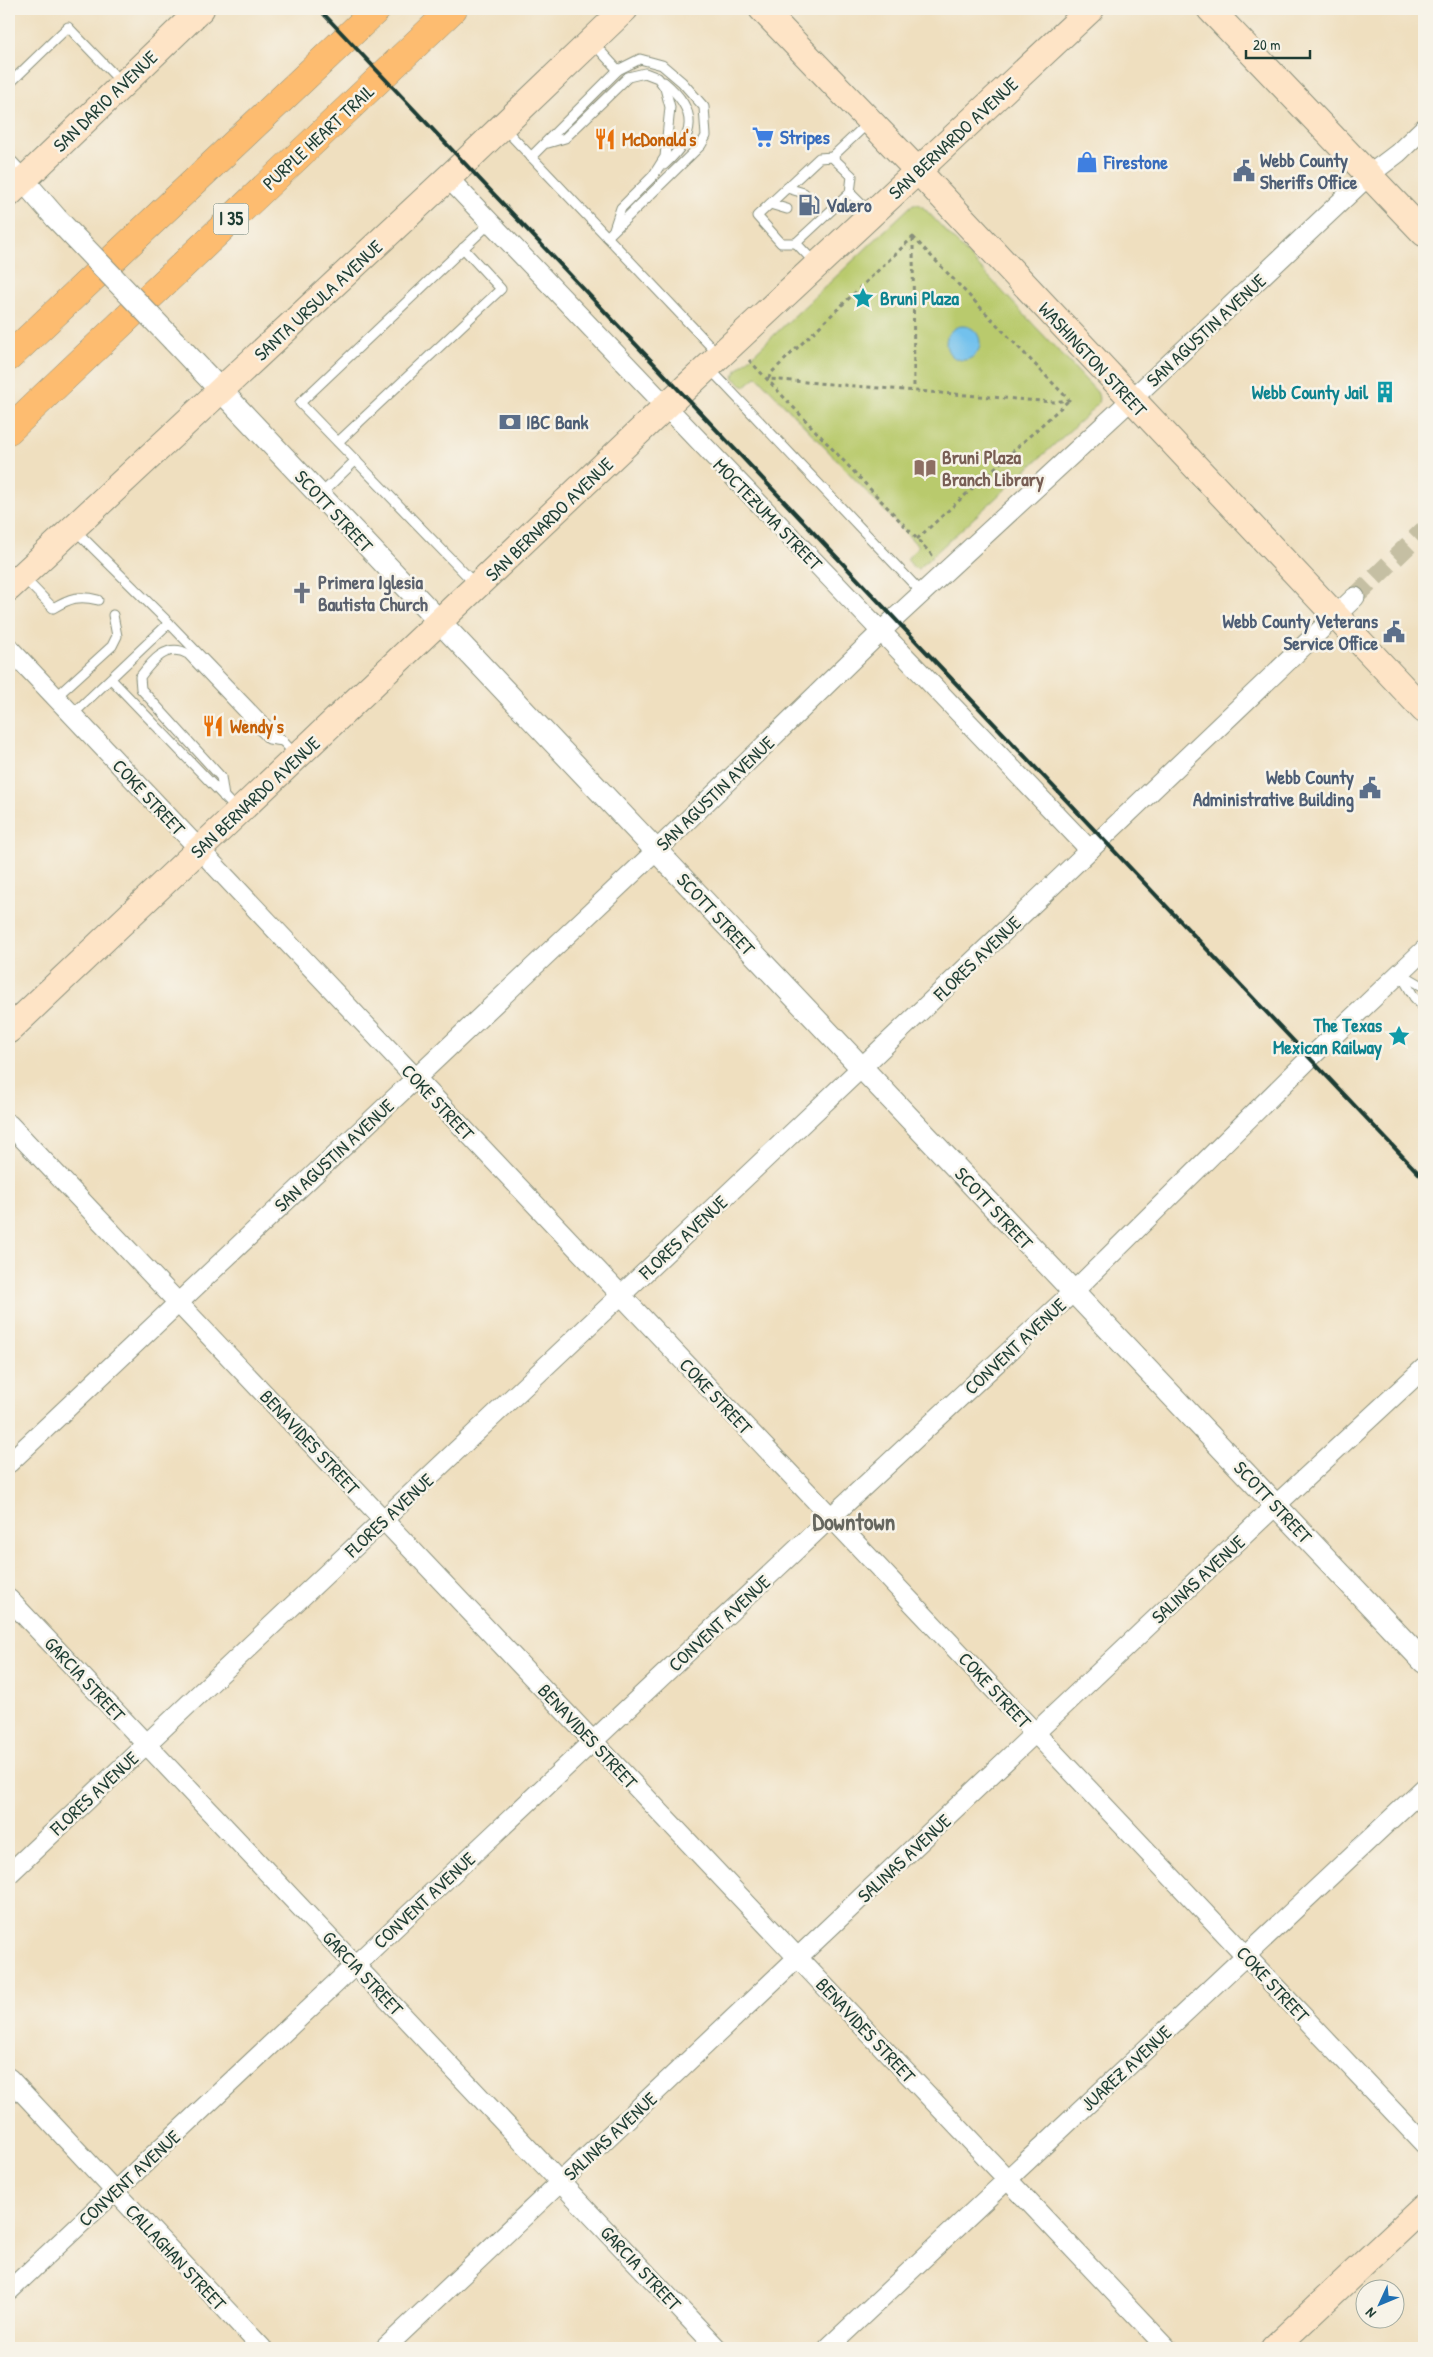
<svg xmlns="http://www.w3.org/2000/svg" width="1433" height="2357" font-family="'Patrick Hand',sans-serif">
<rect width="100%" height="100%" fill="#f7f3e8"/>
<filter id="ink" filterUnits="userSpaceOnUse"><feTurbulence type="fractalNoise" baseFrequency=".02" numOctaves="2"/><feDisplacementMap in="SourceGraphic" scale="10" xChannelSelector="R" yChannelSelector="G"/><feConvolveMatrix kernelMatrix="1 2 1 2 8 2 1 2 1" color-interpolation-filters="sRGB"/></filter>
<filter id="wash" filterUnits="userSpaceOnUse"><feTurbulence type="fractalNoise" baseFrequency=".0096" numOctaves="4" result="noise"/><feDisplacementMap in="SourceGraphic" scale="20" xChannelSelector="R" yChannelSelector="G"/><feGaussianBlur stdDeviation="1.12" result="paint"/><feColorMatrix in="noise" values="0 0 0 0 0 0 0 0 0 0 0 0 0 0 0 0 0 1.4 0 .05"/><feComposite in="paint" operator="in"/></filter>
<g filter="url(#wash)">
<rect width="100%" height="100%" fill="#efdfbf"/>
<path fill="#b9ca6d" stroke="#6c8450" d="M913,204h6l6,5 172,183c5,10 -1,14 -8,21l-171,156 -4,-1 -7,-9 11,-13 -161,-170 -13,11 -11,-10 5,-8z"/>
<circle fill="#72c1ed" stroke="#487f90" cx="963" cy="343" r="17"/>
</g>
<g filter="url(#ink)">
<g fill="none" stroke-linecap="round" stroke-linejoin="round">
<path stroke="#c5bfa3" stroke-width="19" stroke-dasharray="19 9" stroke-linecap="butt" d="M1355,597l69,-67"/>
<g stroke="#878e7a" stroke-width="11">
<g id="service">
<path d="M593,43l25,27"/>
<path d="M664,82c35,29 32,54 0,83"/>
<path d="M9,84l59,-57 53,55"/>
<path d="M504,128l215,227"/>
<path d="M548,143l17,-5 63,-61 17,-4 13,5 7,10 5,19 -5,50 -12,19 -32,32 -7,21"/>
<path d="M531,157l87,-87 22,-11 22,6 20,17 22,25 2,29 -5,9 -94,92"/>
<path d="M832,157l20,19 -2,17 -54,50h-15l-24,-27 62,-58 13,-1 36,-34"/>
<path d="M787,188l17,5"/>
<path d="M850,193l20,20"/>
<path d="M770,204l17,5"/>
<path d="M796,243l19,20"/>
<path d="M710,369l212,224"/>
<path d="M338,442l163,-153 -38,-41"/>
<path d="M320,495l36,-35"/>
<path d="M74,529l95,94 127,132"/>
<path d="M24,578l29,30c17,-10 26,-13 45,-8"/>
<path d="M476,585l-176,-182 190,-180"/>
<path d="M111,679l126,131"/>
<path d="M56,697l56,-51 5,-10 -4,-21"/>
<path d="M72,715l97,-92"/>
<path d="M224,797l-3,-20 -80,-88 -1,-12c12,-16 27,-35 48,-23l71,75 10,10 14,2"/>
<path d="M1400,973l14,24 10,11"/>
<path d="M1400,973l24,14"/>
</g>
</g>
<g stroke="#878e7a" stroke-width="21">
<g id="minor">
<path d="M9,165l14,15"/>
<path d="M448,178l642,672"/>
<path d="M9,648l1415,1496"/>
<path d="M9,1124l1158,1224"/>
<path d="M9,1463l647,-612 238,-232 237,-219 238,-225 29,-22 26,-25"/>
<path d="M9,1599l708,749"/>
<path d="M9,1874l852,-806 494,-471"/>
<path d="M9,2078l253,270"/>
<path d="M9,2291l822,-774 242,-225 237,-234 114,-108"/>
<path d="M385,2348l891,-843 148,-137"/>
<path d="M828,2348l596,-560"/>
</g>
</g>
<g stroke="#878e7a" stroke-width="24">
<g id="tertiary">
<path d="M23,180l33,38"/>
<path d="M174,341l1250,1321"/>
</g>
</g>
<g stroke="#878e7a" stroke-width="28">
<g id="secondary">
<path d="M762,9l156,162 506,539"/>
<path d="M1210,9l214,224"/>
<path d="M9,194l192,-185"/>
<path d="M9,588l456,-426 160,-153"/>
<path d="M9,1030l672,-638 410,-383"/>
<path d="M1274,2348l150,-141"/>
</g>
</g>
<g stroke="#878e7a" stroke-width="29">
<g id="motorway">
<path d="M9,357l368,-348"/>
<path d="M9,430l444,-421"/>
</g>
</g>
<g stroke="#878e7a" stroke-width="3" stroke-dasharray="4 4" stroke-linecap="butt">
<path d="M913,237l156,163 -16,2 -285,-23 4,-7z"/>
<path d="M913,238l1,151"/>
<path d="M749,360l184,196"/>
<path d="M917,539l151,-138"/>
</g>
<use href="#service" stroke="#fff" stroke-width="9"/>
<use href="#minor" stroke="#fff" stroke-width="19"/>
<use href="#tertiary" stroke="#fff" stroke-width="22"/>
<use href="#secondary" stroke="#fee4c6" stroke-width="26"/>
<use href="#motorway" stroke="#fdbc70" stroke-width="28"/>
<path stroke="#1f3d34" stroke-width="4" d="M319,9l1105,1170"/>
<g stroke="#878e7a" stroke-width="24" stroke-linecap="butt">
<path id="tertiary-bridge" d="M56,218l118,123"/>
</g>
<use href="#tertiary-bridge" stroke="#fff" stroke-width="22"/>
</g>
</g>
<defs>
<g id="supermarket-bare" transform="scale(1.725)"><path d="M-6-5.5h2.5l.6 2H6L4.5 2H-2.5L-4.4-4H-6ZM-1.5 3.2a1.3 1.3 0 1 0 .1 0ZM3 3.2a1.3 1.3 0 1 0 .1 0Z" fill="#3f7fe0" stroke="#f7f3e8" stroke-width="2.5" paint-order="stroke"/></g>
<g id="restaurant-bare" transform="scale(1.725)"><path d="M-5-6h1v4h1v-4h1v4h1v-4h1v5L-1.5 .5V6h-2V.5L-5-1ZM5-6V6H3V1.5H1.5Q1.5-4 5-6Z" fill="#e8710a" stroke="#f7f3e8" stroke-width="2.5" paint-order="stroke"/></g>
<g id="shop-bare" transform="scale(1.725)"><path d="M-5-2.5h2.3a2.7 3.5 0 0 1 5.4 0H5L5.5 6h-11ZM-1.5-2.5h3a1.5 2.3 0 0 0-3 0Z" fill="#3f7fe0" stroke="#f7f3e8" stroke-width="2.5" paint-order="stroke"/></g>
<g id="civic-bare" transform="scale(1.725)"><path d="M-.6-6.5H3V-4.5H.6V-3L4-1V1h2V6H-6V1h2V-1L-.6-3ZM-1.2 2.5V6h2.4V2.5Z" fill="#5c6f8a" stroke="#f7f3e8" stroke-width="2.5" paint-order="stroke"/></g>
<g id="fuel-bare" transform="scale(1.725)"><path d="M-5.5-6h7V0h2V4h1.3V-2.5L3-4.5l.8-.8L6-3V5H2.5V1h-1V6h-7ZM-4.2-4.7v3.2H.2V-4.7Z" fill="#5c6f8a" stroke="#f7f3e8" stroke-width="2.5" paint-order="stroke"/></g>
<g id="sight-bare" transform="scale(1.725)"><path d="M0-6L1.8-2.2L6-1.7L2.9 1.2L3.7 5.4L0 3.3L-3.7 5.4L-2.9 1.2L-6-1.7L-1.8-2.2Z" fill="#0f9aa8" stroke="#f7f3e8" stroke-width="2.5" paint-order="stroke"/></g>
<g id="building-bare" transform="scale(1.725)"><path d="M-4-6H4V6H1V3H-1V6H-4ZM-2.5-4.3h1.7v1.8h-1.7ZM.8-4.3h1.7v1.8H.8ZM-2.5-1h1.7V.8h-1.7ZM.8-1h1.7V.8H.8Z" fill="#0f9aa8" stroke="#f7f3e8" stroke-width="2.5" paint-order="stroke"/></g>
<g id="bank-bare" transform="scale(1.725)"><path d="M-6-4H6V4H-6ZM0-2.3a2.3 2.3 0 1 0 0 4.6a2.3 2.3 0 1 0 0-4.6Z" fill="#5c6f8a" stroke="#f7f3e8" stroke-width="2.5" paint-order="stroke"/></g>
<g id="library-bare" transform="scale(1.725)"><path d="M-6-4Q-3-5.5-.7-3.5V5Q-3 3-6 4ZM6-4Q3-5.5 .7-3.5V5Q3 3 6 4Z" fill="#8d6e63" stroke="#f7f3e8" stroke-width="2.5" paint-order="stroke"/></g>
<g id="church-bare" transform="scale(1.725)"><path d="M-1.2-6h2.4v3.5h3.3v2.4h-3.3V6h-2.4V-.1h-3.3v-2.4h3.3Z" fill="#6b7280" stroke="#f7f3e8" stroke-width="2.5" paint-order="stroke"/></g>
</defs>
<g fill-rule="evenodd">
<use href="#supermarket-bare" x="763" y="137"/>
<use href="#restaurant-bare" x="605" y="139"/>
<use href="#shop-bare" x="1087" y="162"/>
<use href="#civic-bare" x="1244" y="171"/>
<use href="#fuel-bare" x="809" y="205"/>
<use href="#sight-bare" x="863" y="298"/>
<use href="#building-bare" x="1385" y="392"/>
<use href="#bank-bare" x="510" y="422"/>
<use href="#library-bare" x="925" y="468"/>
<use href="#church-bare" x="302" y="593"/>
<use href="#civic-bare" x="1394" y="632"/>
<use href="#restaurant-bare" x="213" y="726"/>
<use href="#civic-bare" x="1370" y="788"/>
<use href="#sight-bare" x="1399" y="1036"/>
</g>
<g text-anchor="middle" stroke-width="5" stroke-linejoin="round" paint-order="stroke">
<rect fill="#f7f3e8" stroke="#60746a" stroke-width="1" x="213.5" y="203.5" width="35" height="31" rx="4"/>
<g font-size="18" font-weight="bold" fill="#1f3d34">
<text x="231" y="225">I 35</text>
</g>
<g font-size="19" fill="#1f3d34" stroke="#f7f3e8">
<text transform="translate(105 101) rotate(-44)" y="7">SAN DARIO AVENUE</text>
<text transform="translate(318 137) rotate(-43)" y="7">PURPLE HEART TRAIL</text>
<text transform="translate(953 138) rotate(-43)" y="7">SAN BERNARDO AVENUE</text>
<text transform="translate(318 300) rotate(-43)" y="7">SANTA URSULA AVENUE</text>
<text transform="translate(1206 330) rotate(-43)" y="7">SAN AGUSTIN AVENUE</text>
<text transform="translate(1093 359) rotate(47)" y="7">WASHINGTON STREET</text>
<text transform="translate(334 511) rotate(47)" y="7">SCOTT STREET</text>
<text transform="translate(768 514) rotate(46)" y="7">MOCTEZUMA STREET</text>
<text transform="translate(549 519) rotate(-44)" y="7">SAN BERNARDO AVENUE</text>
<text transform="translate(715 793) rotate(-44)" y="7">SAN AGUSTIN AVENUE</text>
<text transform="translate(149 797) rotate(47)" y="7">COKE STREET</text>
<text transform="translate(255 797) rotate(-43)" y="7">SAN BERNARDO AVENUE</text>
<text transform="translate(716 914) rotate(47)" y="7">SCOTT STREET</text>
<text transform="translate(977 958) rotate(-44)" y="7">FLORES AVENUE</text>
<text transform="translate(438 1102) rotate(47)" y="7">COKE STREET</text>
<text transform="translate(334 1155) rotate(-43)" y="7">SAN AGUSTIN AVENUE</text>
<text transform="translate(994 1208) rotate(47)" y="7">SCOTT STREET</text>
<text transform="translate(683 1237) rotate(-43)" y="7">FLORES AVENUE</text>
<text transform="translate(1015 1346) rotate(-43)" y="7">CONVENT AVENUE</text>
<text transform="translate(716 1396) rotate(47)" y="7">COKE STREET</text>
<text transform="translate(310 1442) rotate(47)" y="7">BENAVIDES STREET</text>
<text transform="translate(1273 1502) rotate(47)" y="7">SCOTT STREET</text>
<text transform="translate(389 1515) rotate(-43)" y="7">FLORES AVENUE</text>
<text transform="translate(1198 1579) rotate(-43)" y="7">SALINAS AVENUE</text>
<text transform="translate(719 1623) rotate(-43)" y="7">CONVENT AVENUE</text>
<text transform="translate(85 1679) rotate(47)" y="7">GARCIA STREET</text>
<text transform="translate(995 1690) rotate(47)" y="7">COKE STREET</text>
<text transform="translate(588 1736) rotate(47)" y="7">BENAVIDES STREET</text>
<text transform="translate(94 1793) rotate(-43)" y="7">FLORES AVENUE</text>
<text transform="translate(904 1858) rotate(-43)" y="7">SALINAS AVENUE</text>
<text transform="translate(424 1900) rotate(-43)" y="7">CONVENT AVENUE</text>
<text transform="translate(363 1973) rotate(47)" y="7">GARCIA STREET</text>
<text transform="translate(1273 1984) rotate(47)" y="7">COKE STREET</text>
<text transform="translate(866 2030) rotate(47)" y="7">BENAVIDES STREET</text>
<text transform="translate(1126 2068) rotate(-43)" y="7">JUAREZ AVENUE</text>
<text transform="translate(610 2136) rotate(-43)" y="7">SALINAS AVENUE</text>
<text transform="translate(129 2178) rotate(-43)" y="7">CONVENT AVENUE</text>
<text transform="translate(176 2257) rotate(47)" y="7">CALLAGHAN STREET</text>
<text transform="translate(641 2268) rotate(47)" y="7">GARCIA STREET</text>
</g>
<g font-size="19" font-weight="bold" fill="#366cbe" stroke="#f7f3e8" text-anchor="start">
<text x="780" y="144">Stripes</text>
<text x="1104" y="169">Firestone</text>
</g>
<g font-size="19" font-weight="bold" fill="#c56008" stroke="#f7f3e8" text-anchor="start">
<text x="622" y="146">McDonald's</text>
<text x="230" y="733">Wendy's</text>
</g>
<g font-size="19" font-weight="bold" fill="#4e5e75" stroke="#f7f3e8" text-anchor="start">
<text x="1260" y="167">Webb County<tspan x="1260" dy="22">Sheriffs Office</tspan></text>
<text x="826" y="212">Valero</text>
<text x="526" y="429">IBC Bank</text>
<text x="1378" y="628" text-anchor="end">Webb County Veterans<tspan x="1378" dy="22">Service Office</tspan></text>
<text x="1354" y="784" text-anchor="end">Webb County<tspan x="1354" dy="22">Administrative Building</tspan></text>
</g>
<g font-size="19" font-weight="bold" fill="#0d838f" stroke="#f7f3e8" text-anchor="end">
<text x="880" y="305" text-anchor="start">Bruni Plaza</text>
<text x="1368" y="399">Webb County Jail</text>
<text x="1382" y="1032">The Texas<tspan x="1382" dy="22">Mexican Railway</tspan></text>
</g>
<g font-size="19" font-weight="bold" fill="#785e54" stroke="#f7f3e8" text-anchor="start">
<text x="942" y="464">Bruni Plaza<tspan x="942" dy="22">Branch Library</tspan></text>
</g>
<g font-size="19" font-weight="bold" fill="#5b616d" stroke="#f7f3e8" text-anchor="start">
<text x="318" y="589">Primera Iglesia<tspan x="318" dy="22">Bautista Church</tspan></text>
</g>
<g font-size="24" font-weight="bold" fill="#66675f" stroke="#f7f3e8">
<text x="854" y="1530">Downtown</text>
</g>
</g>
<rect width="1433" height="2357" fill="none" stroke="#f7f3e8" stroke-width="30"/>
<g transform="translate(1380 2304) rotate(226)"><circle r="24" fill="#f7f3e8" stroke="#a1aaa0"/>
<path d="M0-4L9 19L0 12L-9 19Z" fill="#1f6fb2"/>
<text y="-8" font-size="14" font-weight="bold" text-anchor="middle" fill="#1f3d34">N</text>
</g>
<path d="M1246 50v8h64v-8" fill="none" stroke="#1f3d34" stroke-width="2.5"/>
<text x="1253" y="50" font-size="15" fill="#1f3d34" stroke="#f7f3e8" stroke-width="4" paint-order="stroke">20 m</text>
</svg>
